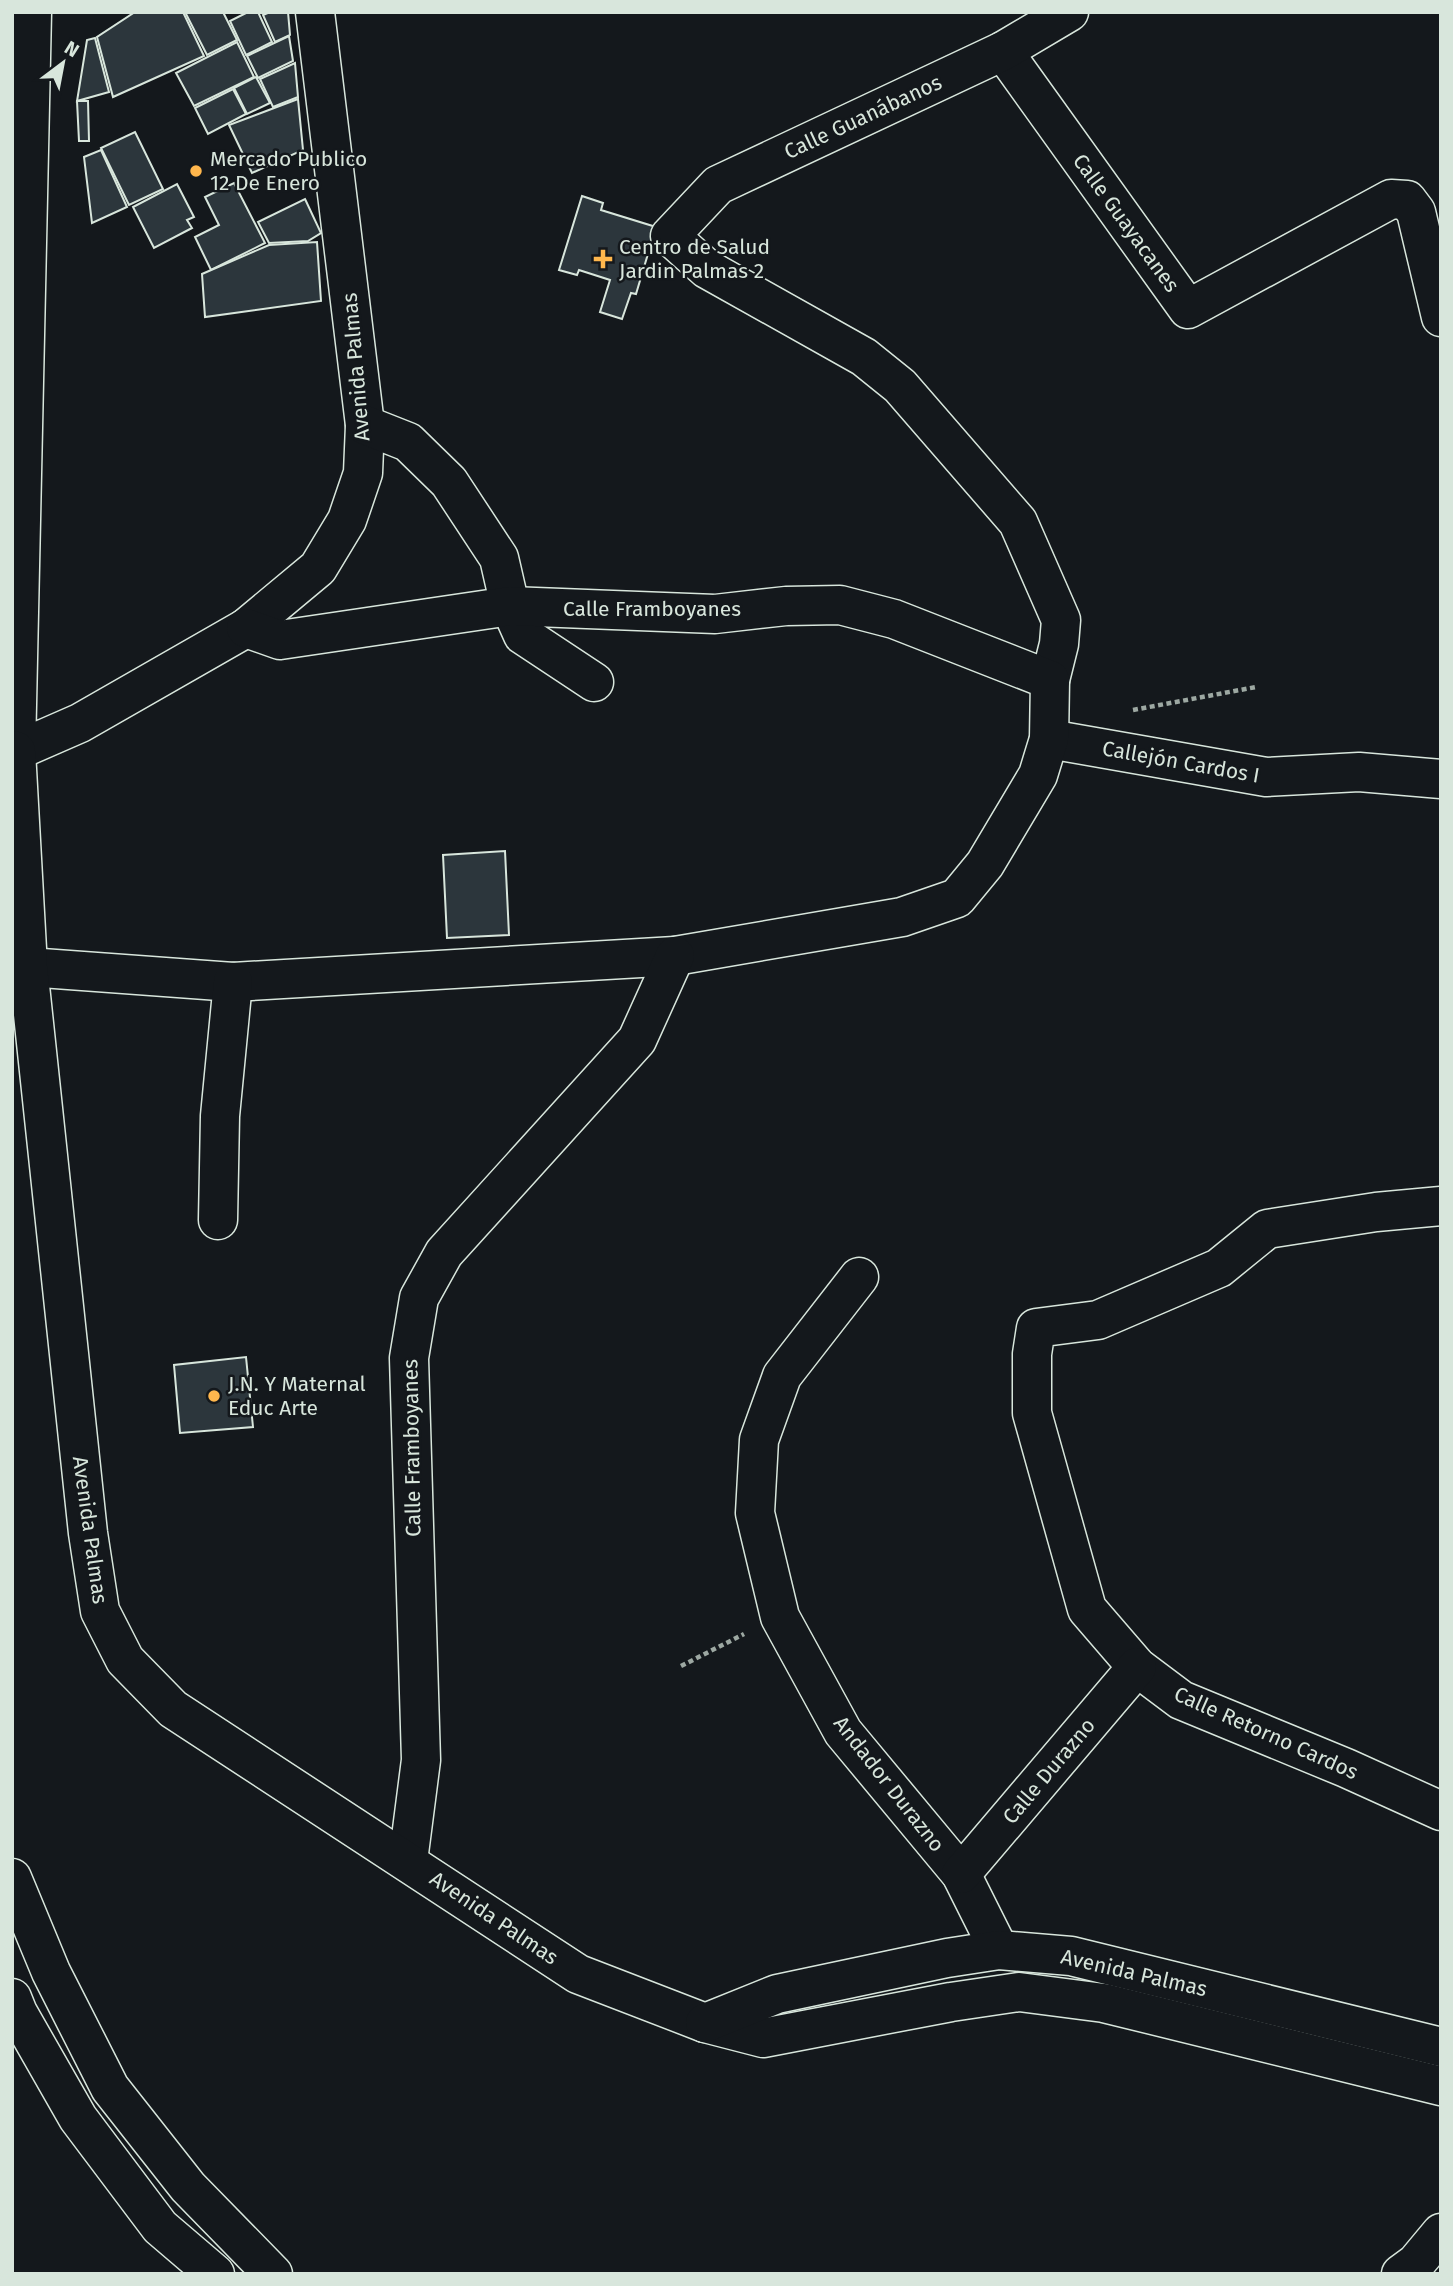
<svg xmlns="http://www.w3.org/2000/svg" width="1453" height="2286" font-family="'Fira Sans',sans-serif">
<rect width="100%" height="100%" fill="#14181c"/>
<g fill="#2c363c" stroke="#d8e6dc" stroke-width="2">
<path d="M135,12h48l21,44 -91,41 -16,-60z"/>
<path d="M185,12h38l14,28 -30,15z"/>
<path d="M248,12h10l14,30 -26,13 -16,-34z"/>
<path d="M270,12h18l2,23 -15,7 -12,-27z"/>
<path d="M289,36l4,25 -35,17 -11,-22z"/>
<path d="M95,38l14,54 -32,9 10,-61z"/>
<path d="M237,42l17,35 -60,29 -18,-33z"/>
<path d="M295,63l3,34 -25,10 -13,-28z"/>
<path d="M256,77l14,26 -23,11 -13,-26z"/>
<path d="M233,89l13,25 -38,20 -13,-26z"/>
<path d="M298,99l5,51 -51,23 -23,-48z"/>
<path d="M77,101h11l1,40h-10z"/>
<path d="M135,132l28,57 -34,16 -28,-57z"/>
<path d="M101,150l26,57 -35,16 -8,-66z"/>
<path d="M234,183l31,60 -54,27 -16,-33 24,-12 -14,-28z"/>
<path d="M177,184l17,33 -7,3 5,8 -38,20 -21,-41z"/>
<path d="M582,196l21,7 -2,7 55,17 -20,67 -5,-1 -9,26 -22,-7 10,-32 -31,-10 -2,5 -18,-5z"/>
<path d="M305,199l16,34 -13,8 -39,2 -11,-21z"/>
<path d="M317,242l4,59 -116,16 -3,-43 67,-29z"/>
<path d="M505,851l4,84 -62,3 -4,-83z"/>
<path d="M246,1357l7,70 -73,6 -6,-68z"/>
</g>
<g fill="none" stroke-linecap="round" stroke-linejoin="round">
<g stroke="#d8e6dc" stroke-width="41">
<g id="minor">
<path d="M32,12l-16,739 64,-28 166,-95 72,-60 29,-48 16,-47 2,-48 -50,-413"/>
<path d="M1003,51l185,258 203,-110 16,1 9,12 25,105"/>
<path d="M365,425l43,17 41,40 50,76 11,48 13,29 71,47"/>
<path d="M1050,680l9,-36 2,-24 -43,-98 -118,-136 -36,-29 -157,-88 -37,-33 48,-51 285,-134 66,-39"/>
<path d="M1049,739l217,38 93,-5 82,7"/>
<path d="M28,967l205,15 442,-26 227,-39 55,-19 28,-34 53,-89 11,-36 1,-59 -156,-61 -54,-14 -54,1 -71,8 -205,-8 -230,34 -34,-12"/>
<path d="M1441,1206l-65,6 -109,17 -48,39 -121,52 -62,8 -4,26v59l55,196 50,58 44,33 165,68 95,43"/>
<path d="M218,1220l2,-104 13,-134"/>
<path d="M859,1277l-77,99 -23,64 -4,73 25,104 63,115 118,142 38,76"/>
<path d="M408,1861l13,-101 -12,-402 10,-60 25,-45 193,-213 38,-84"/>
<path d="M961,1874l176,-207"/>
<path d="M1401,2274l15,-11 25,-30"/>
</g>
</g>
<g stroke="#d8e6dc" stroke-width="41">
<g id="major">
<path d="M12,750l4,1 12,216 60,566 12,78 25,49 48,49 405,265 127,49 58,15 188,-36 68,-10 85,11 337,83"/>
<path d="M12,1878l39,94 59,116 78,99 85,87"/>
<path d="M12,1998l6,15 60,105 82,109 55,47"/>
<path d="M705,2023l72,-29 170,-36 52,-8 72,6 370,91"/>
</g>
</g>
<g stroke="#9da8a2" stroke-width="4.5" stroke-dasharray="5 3.5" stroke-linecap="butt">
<path d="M1133,710l123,-23"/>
<path d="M681,1666l63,-32"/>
</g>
<use href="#minor" stroke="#14181c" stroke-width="38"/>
<use href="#major" stroke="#14181c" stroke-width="38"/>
</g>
<g fill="#ffb74d" stroke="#14181c" stroke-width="2.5">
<circle cx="196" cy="171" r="7"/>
<path d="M599.5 248.5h7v7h7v7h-7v7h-7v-7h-7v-7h7z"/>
<circle cx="214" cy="1396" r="7"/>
</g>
<g text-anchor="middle" stroke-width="5" stroke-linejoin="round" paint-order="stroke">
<g font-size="21" fill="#d8e6dc" stroke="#14181c">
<text transform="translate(863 117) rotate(-25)" y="7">Calle Guanábanos</text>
<text transform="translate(1126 223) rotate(54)" y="7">Calle Guayacanes</text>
<text transform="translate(356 367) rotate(-95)" y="7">Avenida Palmas</text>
<text x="652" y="616">Calle Framboyanes</text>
<text transform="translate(1181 762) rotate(10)" y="7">Callejón Cardos I</text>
<text transform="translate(412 1448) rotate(-91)" y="7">Calle Framboyanes</text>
<text transform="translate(90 1530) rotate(82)" y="7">Avenida Palmas</text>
<text transform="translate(1266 1733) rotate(24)" y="7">Calle Retorno Cardos</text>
<text transform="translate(1049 1771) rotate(-50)" y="7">Calle Durazno</text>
<text transform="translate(889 1784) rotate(52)" y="7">Andador Durazno</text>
<text transform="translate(494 1918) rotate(34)" y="7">Avenida Palmas</text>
<text transform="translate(1134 1973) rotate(13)" y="7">Avenida Palmas</text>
</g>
<g font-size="21" fill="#d8e6dc" stroke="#14181c" text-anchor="start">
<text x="210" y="166">Mercado Publico<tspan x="210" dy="24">12 De Enero</tspan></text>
<text x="619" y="254">Centro de Salud<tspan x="619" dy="24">Jardin Palmas 2</tspan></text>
<text x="228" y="1391">J.N. Y Maternal<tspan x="228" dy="24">Educ Arte</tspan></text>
</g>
</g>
<rect width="1453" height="2286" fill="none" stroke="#d8e6dc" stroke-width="28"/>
<g transform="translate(63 63) rotate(32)" stroke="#14181c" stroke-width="5" paint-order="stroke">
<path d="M0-5L12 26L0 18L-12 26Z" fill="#d8e6dc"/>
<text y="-10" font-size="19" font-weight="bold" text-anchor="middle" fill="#d8e6dc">N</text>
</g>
</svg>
